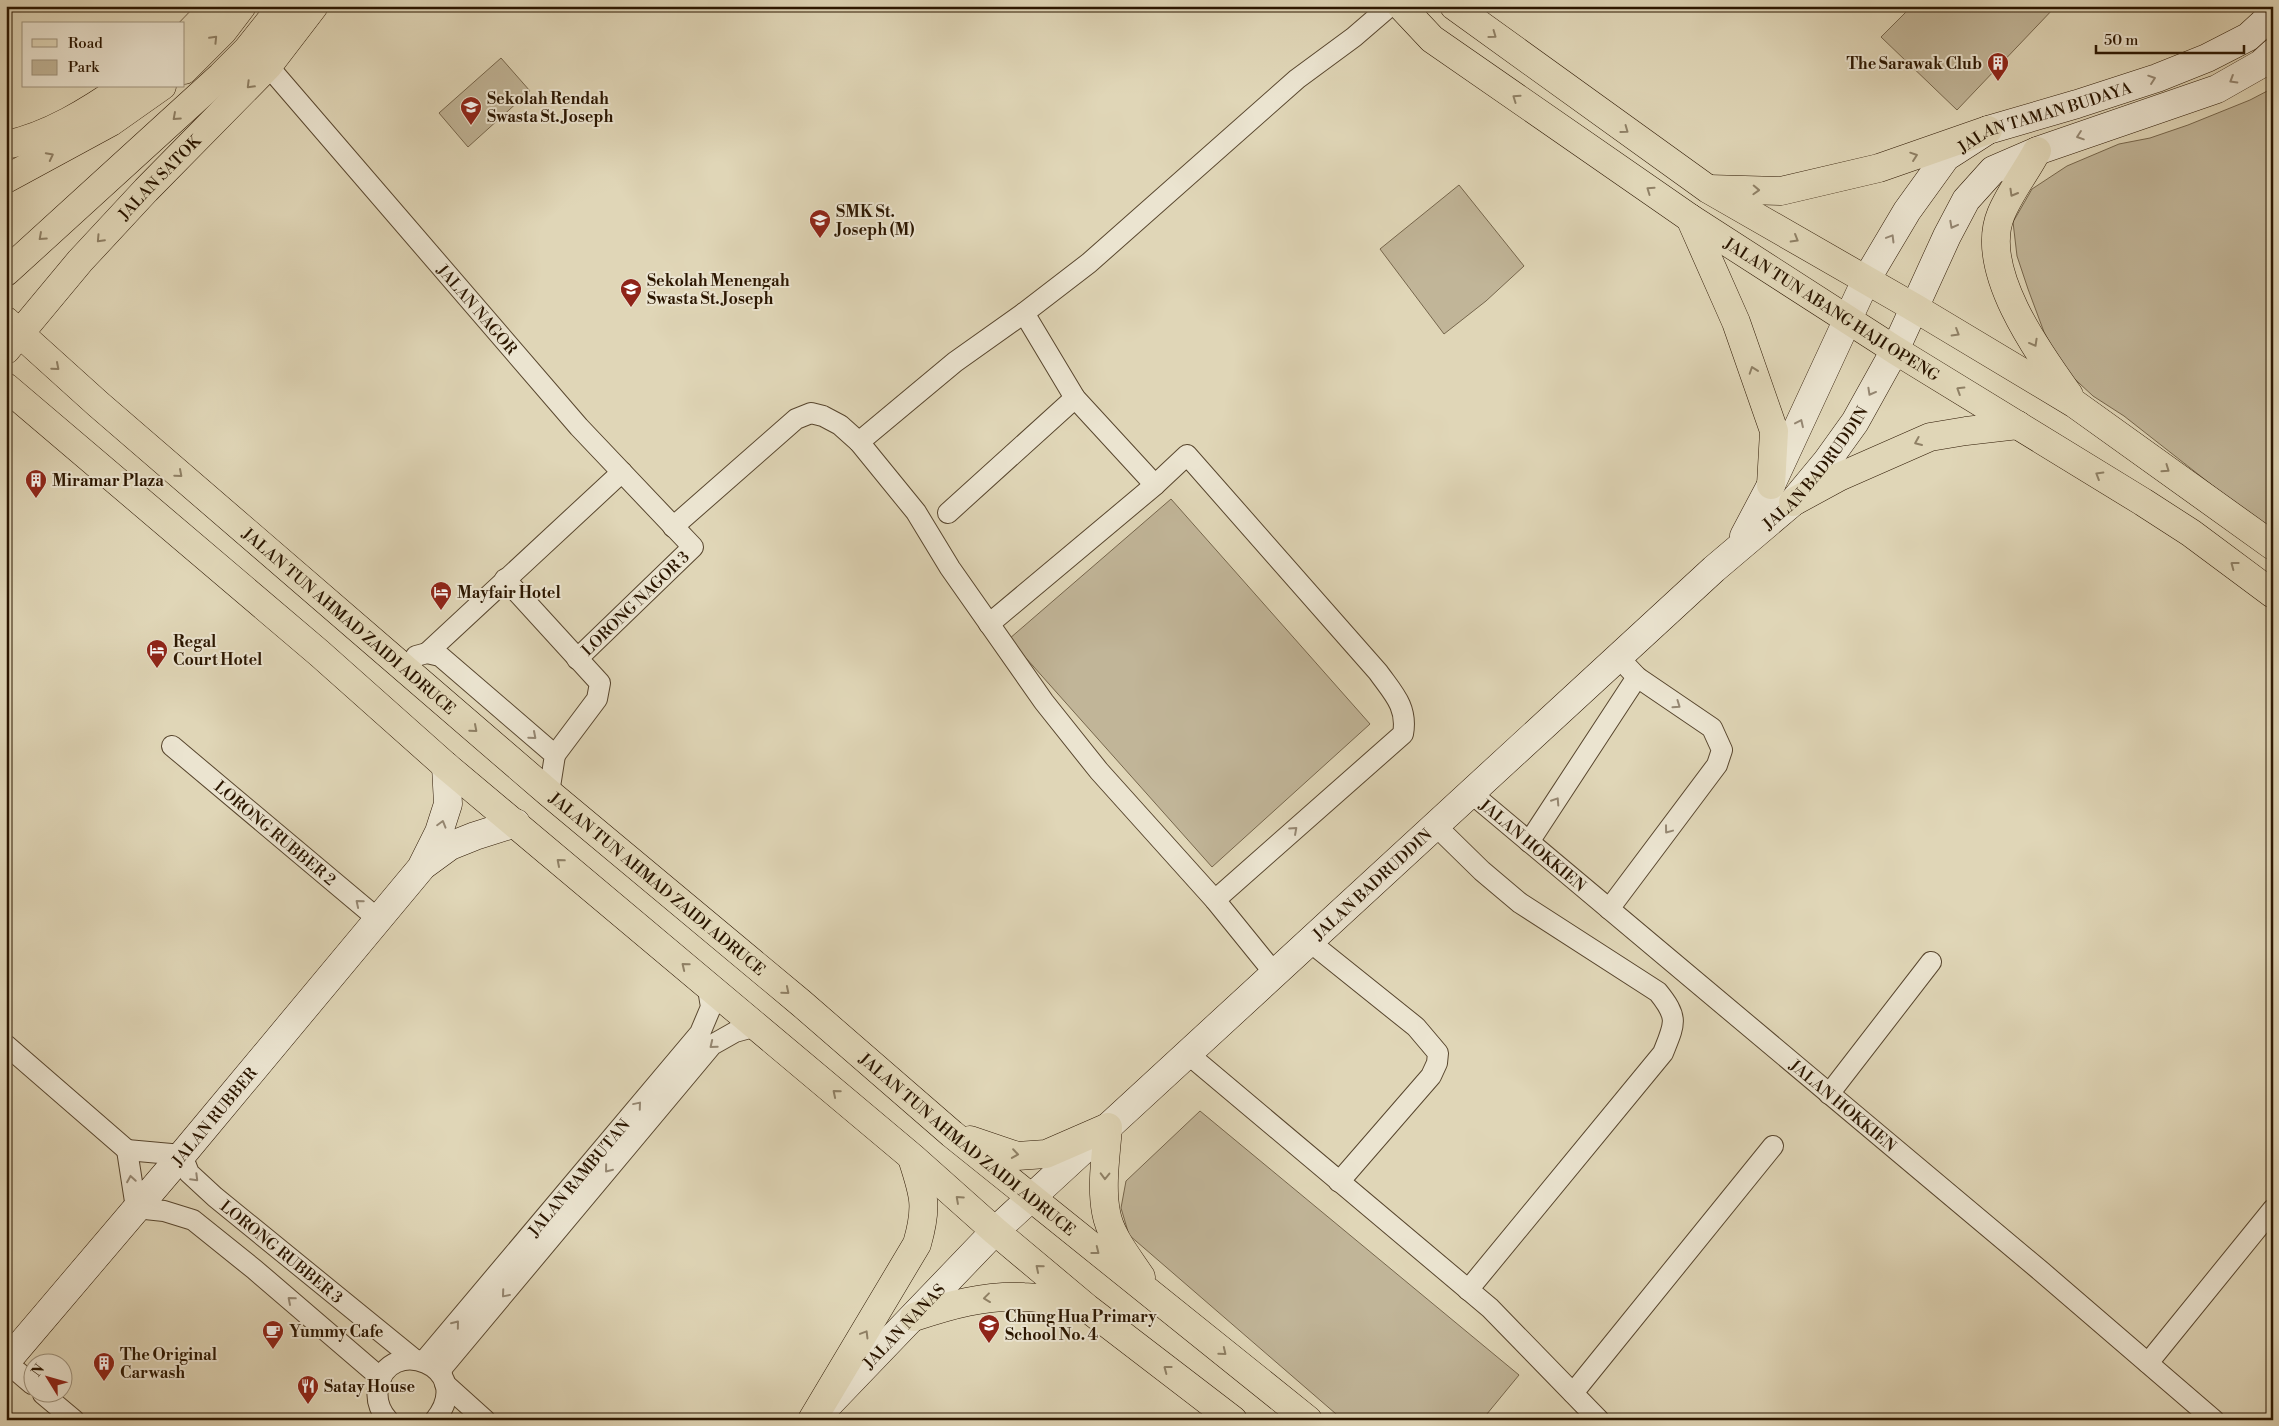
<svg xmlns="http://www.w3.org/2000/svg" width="2279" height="1426" font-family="'Libre Bodoni',serif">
<rect width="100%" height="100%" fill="#e0d6b7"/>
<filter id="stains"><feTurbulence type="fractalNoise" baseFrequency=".004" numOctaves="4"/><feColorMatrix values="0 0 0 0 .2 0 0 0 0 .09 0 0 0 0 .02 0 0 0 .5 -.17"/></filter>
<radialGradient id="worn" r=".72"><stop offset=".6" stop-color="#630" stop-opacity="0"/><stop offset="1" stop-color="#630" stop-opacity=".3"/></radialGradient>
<g fill="#c1b598" stroke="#76664c">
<path d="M1912,6h144l-99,104 -76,-73z"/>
<path d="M501,58l29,33 -62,56 -29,-34z"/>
<path d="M2273,88v445l-149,-117 -31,-20 -28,-26 -21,-38 -16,-43 -11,-33 -4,-34 19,-33 35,-23 52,-22 31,-6 38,-13 62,-25z"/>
<path d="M1459,185l65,81 -38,35 -42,33 -64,-85z"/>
<path d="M1171,499l199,225 -158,143 -203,-228z"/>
<path d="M1200,1111l319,264 -37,45h-139l-214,-185 -8,-27 5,-27z"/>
</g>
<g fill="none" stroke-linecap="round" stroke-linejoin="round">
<g stroke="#58462e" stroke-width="22">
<g id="minor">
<path id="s1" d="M268,66l311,361 114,120 -116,112"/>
<path d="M1024,313l51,85 80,87"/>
<path d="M859,442l96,-80 69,-49 65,-50 208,-184 57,-42 36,-31"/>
<path d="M948,513l127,-115"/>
<path d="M673,527l123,-108 15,-6 12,3 17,9 19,17 57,70 34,56 94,134 55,69 116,129 60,74"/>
<path d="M505,579l95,104 -3,16 -42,56"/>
<path d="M989,624l166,-139 32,-30 191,217c15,21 30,35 25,62l-188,166"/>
<path d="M427,653l195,-181"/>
<path d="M416,656l11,-3 13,3 115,99 -6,38"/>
<path id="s2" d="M172,746l206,173"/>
<path id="s3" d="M1471,793l571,479 172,148"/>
<path d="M1436,826l46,45 38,32 138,89c21,26 17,31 5,61l-195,237"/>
<path d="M1529,842l108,-165"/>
<path d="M1609,909l108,-144 5,-15 -10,-22 -75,-51 -18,-19"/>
<path d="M1310,942l106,85 22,26 -1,10 -6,13 -92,106"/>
<path d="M6,1045l121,105"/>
<path d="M1188,1054l302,254 109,112"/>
<path d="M1829,1094l102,-132"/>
<path id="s4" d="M127,1150l55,5 7,18 26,24 199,162"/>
<path d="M127,1150l9,58 28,3 29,9 61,49 127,109"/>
<path id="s5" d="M424,1361l276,-328 11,-26 -4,-24"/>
<path d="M6,1362l26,22"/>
<path d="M2148,1363l125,-154"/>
<path d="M441,1374l2,-7 269,-322 23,-13 22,-6"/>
<path d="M445,1384l40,36"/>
<path d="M1573,1393l200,-247"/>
<path d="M43,1394l31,26"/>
<path d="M388,1420c-8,-9 -12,-20 -10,-32 9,-55 100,-22 57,32"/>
</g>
</g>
<g stroke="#2b1600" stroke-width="29">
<g id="secondary">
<path id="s6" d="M1744,536l27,-51 95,-205 41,-69 39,-54 42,-27 89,-26 80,-26 50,-20 41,-21 25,-23"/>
<path d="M424,865l26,-19 25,-10 41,-13"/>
<path id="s7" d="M6,1362l176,-207 239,-287 18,-36 9,-28 -2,-38"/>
<path id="s8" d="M827,1406l168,-175 719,-662 79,-67 34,-41 28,-39 40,-72 52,-114 19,-36 27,-30 44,-19 180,-62 44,-25 12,-11"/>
</g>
</g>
<g stroke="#2b1600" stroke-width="29">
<g id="primary">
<path id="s9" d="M1401,6l31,33 258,179 205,132 248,152 48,31 82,61"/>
<path d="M1454,6l254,183 207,119 160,96 198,142"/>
<path d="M184,38l31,-32"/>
<path d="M184,70l39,-39 19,-25"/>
<path d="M6,145c43,-9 83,-34 119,-59"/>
<path d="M2037,151c-11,21 -27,41 -36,63 -23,55 37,138 68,181"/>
<path d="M6,179l105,-57 51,-36"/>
<path d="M1709,189l72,2 98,-23 109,-38"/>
<path d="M1690,218l46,104 38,109 -3,54"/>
<path d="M6,272l215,-196 26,-26 35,-44"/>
<path id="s10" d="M6,321l92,83 299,258 152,131 252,210 151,131 356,286"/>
<path id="s11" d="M6,350l74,-89 66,-71 122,-124 46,-60"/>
<path d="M6,387l313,266 127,113 466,391 83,74 92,77 146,112"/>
<path d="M1793,502l46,-25 91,-40 36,-6 52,-6"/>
<path d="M970,1140l47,16 29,-2 62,-27c-2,28 -7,59 -2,85 4,24 22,45 35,65"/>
<path d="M914,1317c36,-12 71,-22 110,-20 20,0 41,7 61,10"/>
<path d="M812,1420l105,-176c11,-38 7,-49 -5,-86"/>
</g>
</g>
<use href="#minor" stroke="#ebe4d0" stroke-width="20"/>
<use href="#secondary" stroke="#ebe4d0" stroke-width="28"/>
<use href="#primary" stroke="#e0d6b7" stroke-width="28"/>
</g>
<defs><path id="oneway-chevron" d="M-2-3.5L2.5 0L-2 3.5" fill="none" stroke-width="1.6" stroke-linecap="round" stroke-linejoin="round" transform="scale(1.25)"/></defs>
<g stroke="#8f8065">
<use href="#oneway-chevron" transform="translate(1493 35) rotate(36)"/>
<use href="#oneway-chevron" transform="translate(214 39) rotate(-46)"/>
<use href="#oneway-chevron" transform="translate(250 85) rotate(135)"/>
<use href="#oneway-chevron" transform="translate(1516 98) rotate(-145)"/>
<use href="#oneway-chevron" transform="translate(176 117) rotate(138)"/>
<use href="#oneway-chevron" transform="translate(1625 130) rotate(36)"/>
<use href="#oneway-chevron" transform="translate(50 156) rotate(-27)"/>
<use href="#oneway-chevron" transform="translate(1914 156) rotate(-19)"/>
<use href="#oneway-chevron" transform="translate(1650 190) rotate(-145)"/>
<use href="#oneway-chevron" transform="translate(1756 190) rotate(2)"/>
<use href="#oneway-chevron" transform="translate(2013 193) rotate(120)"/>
<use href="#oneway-chevron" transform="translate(42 237) rotate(138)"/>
<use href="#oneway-chevron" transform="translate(100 239) rotate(133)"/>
<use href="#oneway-chevron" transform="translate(1795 239) rotate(30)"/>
<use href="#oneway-chevron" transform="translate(1956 333) rotate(31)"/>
<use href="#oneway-chevron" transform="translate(2034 343) rotate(61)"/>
<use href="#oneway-chevron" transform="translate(56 367) rotate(41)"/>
<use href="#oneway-chevron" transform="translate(1753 370) rotate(-109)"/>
<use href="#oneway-chevron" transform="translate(1960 390) rotate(-148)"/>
<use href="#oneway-chevron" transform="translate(1918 442) rotate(157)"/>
<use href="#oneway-chevron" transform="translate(2166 469) rotate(35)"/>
<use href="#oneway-chevron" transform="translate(179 474) rotate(41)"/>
<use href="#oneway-chevron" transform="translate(2099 475) rotate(-149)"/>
<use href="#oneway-chevron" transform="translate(2234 565) rotate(-143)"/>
<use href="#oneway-chevron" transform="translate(474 729) rotate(41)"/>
<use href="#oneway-chevron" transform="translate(560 862) rotate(-139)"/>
<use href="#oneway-chevron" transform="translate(685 966) rotate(-141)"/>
<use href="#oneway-chevron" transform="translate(786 991) rotate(40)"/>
<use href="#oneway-chevron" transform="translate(836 1093) rotate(-140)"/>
<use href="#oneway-chevron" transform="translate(1015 1154) rotate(8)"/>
<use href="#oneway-chevron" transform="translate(1105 1176) rotate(91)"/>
<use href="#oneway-chevron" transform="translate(959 1199) rotate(-138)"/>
<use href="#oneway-chevron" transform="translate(1096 1251) rotate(38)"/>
<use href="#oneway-chevron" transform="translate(1039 1268) rotate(-140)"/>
<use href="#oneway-chevron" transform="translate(987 1298) rotate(173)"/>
<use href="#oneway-chevron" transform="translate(865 1334) rotate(-59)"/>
<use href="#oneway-chevron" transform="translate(1223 1352) rotate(39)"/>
<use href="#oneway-chevron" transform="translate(1167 1369) rotate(-143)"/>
</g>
<g stroke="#958772">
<use href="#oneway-chevron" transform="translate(2152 79) rotate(-19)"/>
<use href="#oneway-chevron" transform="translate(2233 80) rotate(149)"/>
<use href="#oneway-chevron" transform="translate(2080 136) rotate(161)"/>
<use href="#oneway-chevron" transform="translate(1953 225) rotate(118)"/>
<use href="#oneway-chevron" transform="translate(1891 238) rotate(-59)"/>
<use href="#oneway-chevron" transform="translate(1871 392) rotate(119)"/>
<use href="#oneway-chevron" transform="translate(1800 423) rotate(-65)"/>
<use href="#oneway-chevron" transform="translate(1677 705) rotate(35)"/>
<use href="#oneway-chevron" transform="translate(533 736) rotate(41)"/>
<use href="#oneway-chevron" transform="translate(1556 801) rotate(-57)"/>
<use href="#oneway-chevron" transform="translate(442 824) rotate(-74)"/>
<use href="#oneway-chevron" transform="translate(1294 830) rotate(-42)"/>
<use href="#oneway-chevron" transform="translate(1668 830) rotate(127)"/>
<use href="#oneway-chevron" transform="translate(359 903) rotate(-140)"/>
<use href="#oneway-chevron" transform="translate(713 1045) rotate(141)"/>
<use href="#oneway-chevron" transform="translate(638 1105) rotate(-50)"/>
<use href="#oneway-chevron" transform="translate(608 1169) rotate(129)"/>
<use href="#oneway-chevron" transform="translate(195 1178) rotate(45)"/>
<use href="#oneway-chevron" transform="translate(131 1179) rotate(-99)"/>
<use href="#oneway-chevron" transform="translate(505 1294) rotate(130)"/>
<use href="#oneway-chevron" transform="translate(291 1300) rotate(-139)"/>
<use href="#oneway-chevron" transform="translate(456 1324) rotate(-51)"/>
</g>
<defs>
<g id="building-pin" transform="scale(1.125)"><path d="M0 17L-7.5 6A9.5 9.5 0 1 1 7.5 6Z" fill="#8f2418" stroke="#ebe4d0"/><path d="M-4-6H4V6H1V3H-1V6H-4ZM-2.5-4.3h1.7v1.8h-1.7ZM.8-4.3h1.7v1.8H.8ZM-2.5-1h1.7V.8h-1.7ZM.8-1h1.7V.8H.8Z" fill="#fff"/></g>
<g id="school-pin" transform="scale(1.125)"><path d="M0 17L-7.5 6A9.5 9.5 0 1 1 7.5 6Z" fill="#8f2418" stroke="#ebe4d0"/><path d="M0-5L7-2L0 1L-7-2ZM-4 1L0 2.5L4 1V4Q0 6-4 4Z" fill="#fff"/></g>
<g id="hotel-pin" transform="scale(1.125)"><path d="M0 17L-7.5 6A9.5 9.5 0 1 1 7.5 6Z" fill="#8f2418" stroke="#ebe4d0"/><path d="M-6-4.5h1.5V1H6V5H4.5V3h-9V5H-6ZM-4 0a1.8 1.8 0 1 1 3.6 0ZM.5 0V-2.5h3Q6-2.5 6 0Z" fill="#fff"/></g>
<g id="cafe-pin" transform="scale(1.125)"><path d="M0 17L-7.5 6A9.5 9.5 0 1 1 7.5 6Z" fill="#8f2418" stroke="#ebe4d0"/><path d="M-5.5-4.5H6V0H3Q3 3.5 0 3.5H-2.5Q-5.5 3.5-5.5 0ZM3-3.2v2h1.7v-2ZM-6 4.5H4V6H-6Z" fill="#fff"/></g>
<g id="restaurant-pin" transform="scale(1.125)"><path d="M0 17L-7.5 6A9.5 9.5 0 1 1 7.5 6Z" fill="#8f2418" stroke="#ebe4d0"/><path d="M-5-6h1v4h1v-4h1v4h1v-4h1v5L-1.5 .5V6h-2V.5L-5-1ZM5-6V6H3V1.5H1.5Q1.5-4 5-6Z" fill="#fff"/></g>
</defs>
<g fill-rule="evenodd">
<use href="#building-pin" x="1998" y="63"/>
<use href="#school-pin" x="471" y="107"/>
<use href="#school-pin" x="820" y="220"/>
<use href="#school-pin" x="631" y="289"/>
<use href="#building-pin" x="36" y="480"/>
<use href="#hotel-pin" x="441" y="592"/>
<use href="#hotel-pin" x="157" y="650"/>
<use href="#school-pin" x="989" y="1325"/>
<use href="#cafe-pin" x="273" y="1331"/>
<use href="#building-pin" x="104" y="1363"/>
<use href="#restaurant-pin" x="308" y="1386"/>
</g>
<g text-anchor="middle" stroke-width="4" stroke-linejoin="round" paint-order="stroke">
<g font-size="16" font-weight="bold" fill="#2b1600" stroke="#ebe4d0" text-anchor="start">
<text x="1982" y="69" text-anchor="end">The Sarawak Club</text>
<text x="487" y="104">Sekolah Rendah<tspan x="487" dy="18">Swasta St. Joseph</tspan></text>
<text x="836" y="217">SMK St.<tspan x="836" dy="18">Joseph (M)</tspan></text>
<text x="647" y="286">Sekolah Menengah<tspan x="647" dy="18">Swasta St. Joseph</tspan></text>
<text x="52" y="486">Miramar Plaza</text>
<text x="457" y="598">Mayfair Hotel</text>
<text x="173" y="647">Regal<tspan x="173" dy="18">Court Hotel</tspan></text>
<text x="1005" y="1322">Chung Hua Primary<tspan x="1005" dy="18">School No. 4</tspan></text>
<text x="289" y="1337">Yummy Cafe</text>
<text x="120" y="1360">The Original<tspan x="120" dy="18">Carwash</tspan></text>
<text x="324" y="1392">Satay House</text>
</g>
<g font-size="16" fill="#2b1600" stroke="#ebe4d0">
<text dy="6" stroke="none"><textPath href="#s6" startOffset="538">JALAN TAMAN BUDAYA</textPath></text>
<text dy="6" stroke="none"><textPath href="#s11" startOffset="231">JALAN SATOK</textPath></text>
<text dy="6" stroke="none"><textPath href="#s9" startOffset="528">JALAN TUN ABANG HAJI OPENG</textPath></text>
<text dy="6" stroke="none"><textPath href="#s1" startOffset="321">JALAN NAGOR</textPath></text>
<text dy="6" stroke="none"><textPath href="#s8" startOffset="1364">JALAN BADRUDDIN</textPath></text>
<text transform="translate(635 603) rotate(-44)" y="6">LORONG NAGOR 3</text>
<text dy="6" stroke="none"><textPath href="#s10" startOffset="456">JALAN TUN AHMAD ZAIDI ADRUCE</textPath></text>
<text dy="6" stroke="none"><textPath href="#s2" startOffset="135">LORONG RUBBER 2</textPath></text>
<text dy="6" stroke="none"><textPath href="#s3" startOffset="81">JALAN HOKKIEN</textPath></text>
<text dy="6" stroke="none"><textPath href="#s10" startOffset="861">JALAN TUN AHMAD ZAIDI ADRUCE</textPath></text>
<text dy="6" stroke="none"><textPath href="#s8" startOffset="755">JALAN BADRUDDIN</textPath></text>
<text dy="6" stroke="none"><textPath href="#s3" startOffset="486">JALAN HOKKIEN</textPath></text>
<text dy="6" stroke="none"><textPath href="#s7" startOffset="322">JALAN RUBBER</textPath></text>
<text dy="6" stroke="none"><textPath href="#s10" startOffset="1266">JALAN TUN AHMAD ZAIDI ADRUCE</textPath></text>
<text dy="6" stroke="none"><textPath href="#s5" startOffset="240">JALAN RAMBUTAN</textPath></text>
<text dy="6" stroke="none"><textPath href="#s4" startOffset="196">LORONG RUBBER 3</textPath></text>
<text dy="6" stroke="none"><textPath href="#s8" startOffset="111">JALAN NANAS</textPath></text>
</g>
</g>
<rect width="2279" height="1426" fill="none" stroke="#e0d6b7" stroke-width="25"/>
<rect x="8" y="8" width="2264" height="1411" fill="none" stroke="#2b1600" stroke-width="2.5"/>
<rect x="12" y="12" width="2254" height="1401" fill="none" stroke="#2b1600"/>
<rect x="22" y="22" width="162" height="65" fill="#ebe4d0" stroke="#9e927d"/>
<rect x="32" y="39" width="25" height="8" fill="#e0d6b7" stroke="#9e927d"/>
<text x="68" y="48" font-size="15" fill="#2b1600">Road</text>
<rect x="32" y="60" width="25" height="15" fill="#c1b598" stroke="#9e927d"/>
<text x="68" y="72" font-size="15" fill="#2b1600">Park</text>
<g transform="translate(48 1378) rotate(307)"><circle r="24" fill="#ebe4d0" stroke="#9e927d"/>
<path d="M0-4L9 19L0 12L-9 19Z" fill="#8f2418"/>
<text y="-8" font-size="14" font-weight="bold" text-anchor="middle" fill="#2b1600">N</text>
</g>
<path d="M2096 45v8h148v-8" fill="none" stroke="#2b1600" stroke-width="2.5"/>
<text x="2104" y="45" font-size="15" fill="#2b1600" stroke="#ebe4d0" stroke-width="4" paint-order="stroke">50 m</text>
<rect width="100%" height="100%" filter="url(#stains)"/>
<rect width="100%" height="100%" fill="url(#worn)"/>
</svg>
